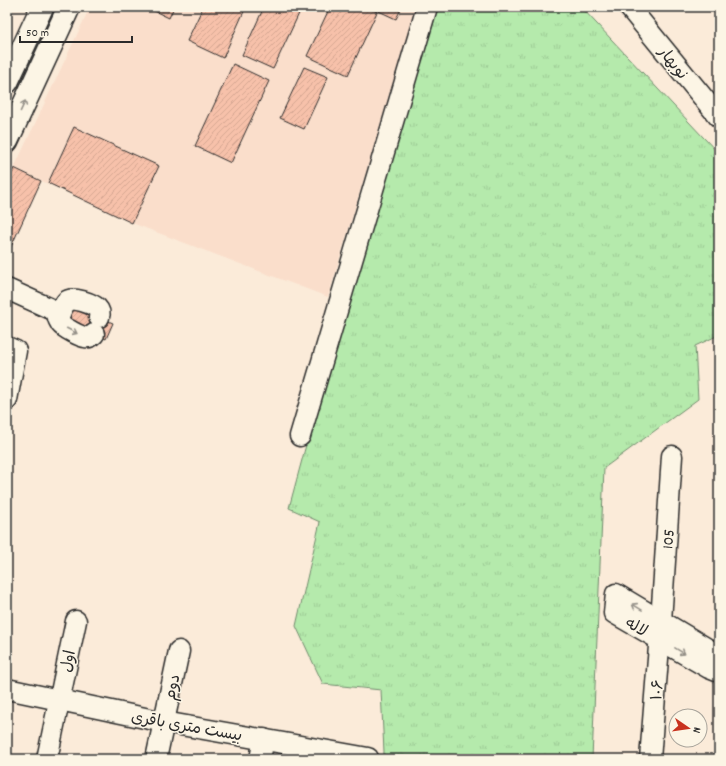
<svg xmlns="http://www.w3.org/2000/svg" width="726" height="766" font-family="Dekko,'Playpen Sans Arabic',sans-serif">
<defs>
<pattern id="grass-tufts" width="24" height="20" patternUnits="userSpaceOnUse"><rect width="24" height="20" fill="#b5eaac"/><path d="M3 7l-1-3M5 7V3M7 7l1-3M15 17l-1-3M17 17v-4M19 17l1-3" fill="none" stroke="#9cc994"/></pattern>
<pattern id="building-hatch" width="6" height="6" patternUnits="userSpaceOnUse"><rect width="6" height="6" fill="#f7c1aa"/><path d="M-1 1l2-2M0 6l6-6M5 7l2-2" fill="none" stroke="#d4a692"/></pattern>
</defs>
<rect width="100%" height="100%" fill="#fbebd9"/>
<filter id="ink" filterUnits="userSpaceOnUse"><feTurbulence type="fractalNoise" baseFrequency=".025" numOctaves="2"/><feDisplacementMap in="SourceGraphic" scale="8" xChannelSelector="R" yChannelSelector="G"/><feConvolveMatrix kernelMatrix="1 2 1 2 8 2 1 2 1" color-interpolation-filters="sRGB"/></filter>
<g filter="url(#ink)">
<path fill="#fadecb" d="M90,7h326l-88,290 -196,-74 -118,-55z"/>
<path fill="url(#grass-tufts)" stroke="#708a6c" d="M424,7h157l138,147v181l-24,11 3,53 -94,69 -12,291h-209l1,-7 -3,-62 -58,-6 -27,-58 24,-104 -31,-14z"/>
<g fill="url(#building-hatch)" stroke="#2b2b2b">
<path d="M146,7h28l-5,11z"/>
<path d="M203,7h43l-23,51 -36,-17z"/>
<path d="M264,7h38l-29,62 -31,-14z"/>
<path d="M330,7h37l10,5 -29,63 -41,-19z"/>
<path d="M370,7h32l-6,12z"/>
<path d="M233,64l36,17 -38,82 -36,-17z"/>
<path d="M304,67l24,10 -24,52 -24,-11z"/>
<path d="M74,127l85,39 -27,57 -84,-40z"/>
<path d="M14,168l27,13 -26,57 -8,-3v-51z"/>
<path d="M7,235l8,3 -8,17z"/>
<path d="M71,305l42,18 -7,16 -42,-19z"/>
</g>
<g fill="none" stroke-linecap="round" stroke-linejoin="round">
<g stroke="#2b2b2b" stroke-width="23">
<g id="minor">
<path d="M629,7l90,110"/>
<path d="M7,289l53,24"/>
<path d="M94,334c-2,2 -5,4 -9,3 -4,0 -21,-9 -24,-13 -1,-2 -2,-3 -3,-6 2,-5 5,-13 9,-17 5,-5 26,3 30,7 3,3 3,6 2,9"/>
<path d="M7,347l9,4 -9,49"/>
<path d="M300,436l127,-429"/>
<path d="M719,655l-6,-3 -97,-58 -2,19 95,55 10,4"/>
<path d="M7,689l157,33 204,36v1"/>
<path d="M47,759l29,-138"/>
<path d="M156,759l23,-108"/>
<path d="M260,759l4,-20"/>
<path d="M650,759l11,-138 11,-165"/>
</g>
</g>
<g stroke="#2b2b2b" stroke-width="25">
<g id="major">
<path d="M7,82l35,-75"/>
<path d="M7,141l62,-134"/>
</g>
</g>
<use href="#minor" stroke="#fcf5e5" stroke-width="20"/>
<use href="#major" stroke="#fcf5e5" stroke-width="22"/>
</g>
<defs><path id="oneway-shaft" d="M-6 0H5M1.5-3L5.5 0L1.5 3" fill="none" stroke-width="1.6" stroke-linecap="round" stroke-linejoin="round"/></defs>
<g stroke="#949088">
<use href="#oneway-shaft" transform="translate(23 106) rotate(-65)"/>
<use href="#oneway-shaft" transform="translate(72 331) rotate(27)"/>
<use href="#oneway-shaft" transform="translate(637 607) rotate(-149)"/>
<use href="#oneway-shaft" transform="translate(680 651) rotate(31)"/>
</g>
</g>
<g text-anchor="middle" stroke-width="3" stroke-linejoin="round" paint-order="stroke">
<g font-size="16" fill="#2b2b2b" stroke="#fcf5e5">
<text transform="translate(674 62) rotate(51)" y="6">نوبهار</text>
<text transform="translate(667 539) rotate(-86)" y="6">105</text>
<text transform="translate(637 626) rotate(30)" y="6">لاله</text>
<text transform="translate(67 661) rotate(-78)" y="6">اول</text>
<text transform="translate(171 687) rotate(-78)" y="6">دوم</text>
<text transform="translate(656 690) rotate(-85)" y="6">۱۰۶</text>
<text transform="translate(187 725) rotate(10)" y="6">بیست متری باقری</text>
</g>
</g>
<rect width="726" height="766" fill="none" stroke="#fcf5e5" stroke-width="24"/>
<rect x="12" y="12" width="702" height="742" fill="none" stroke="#2b2b2b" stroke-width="1.5" filter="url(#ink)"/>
<g transform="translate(688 728) rotate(103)"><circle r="19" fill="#fcf5e5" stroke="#a8a49b"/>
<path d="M0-3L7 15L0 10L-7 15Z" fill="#c8321e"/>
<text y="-6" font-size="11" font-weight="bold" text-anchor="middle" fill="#2b2b2b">N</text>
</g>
<path d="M20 36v6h112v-6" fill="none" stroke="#2b2b2b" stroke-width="2"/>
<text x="26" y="36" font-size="12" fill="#2b2b2b" stroke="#fcf5e5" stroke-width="3" paint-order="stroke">50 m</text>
</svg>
